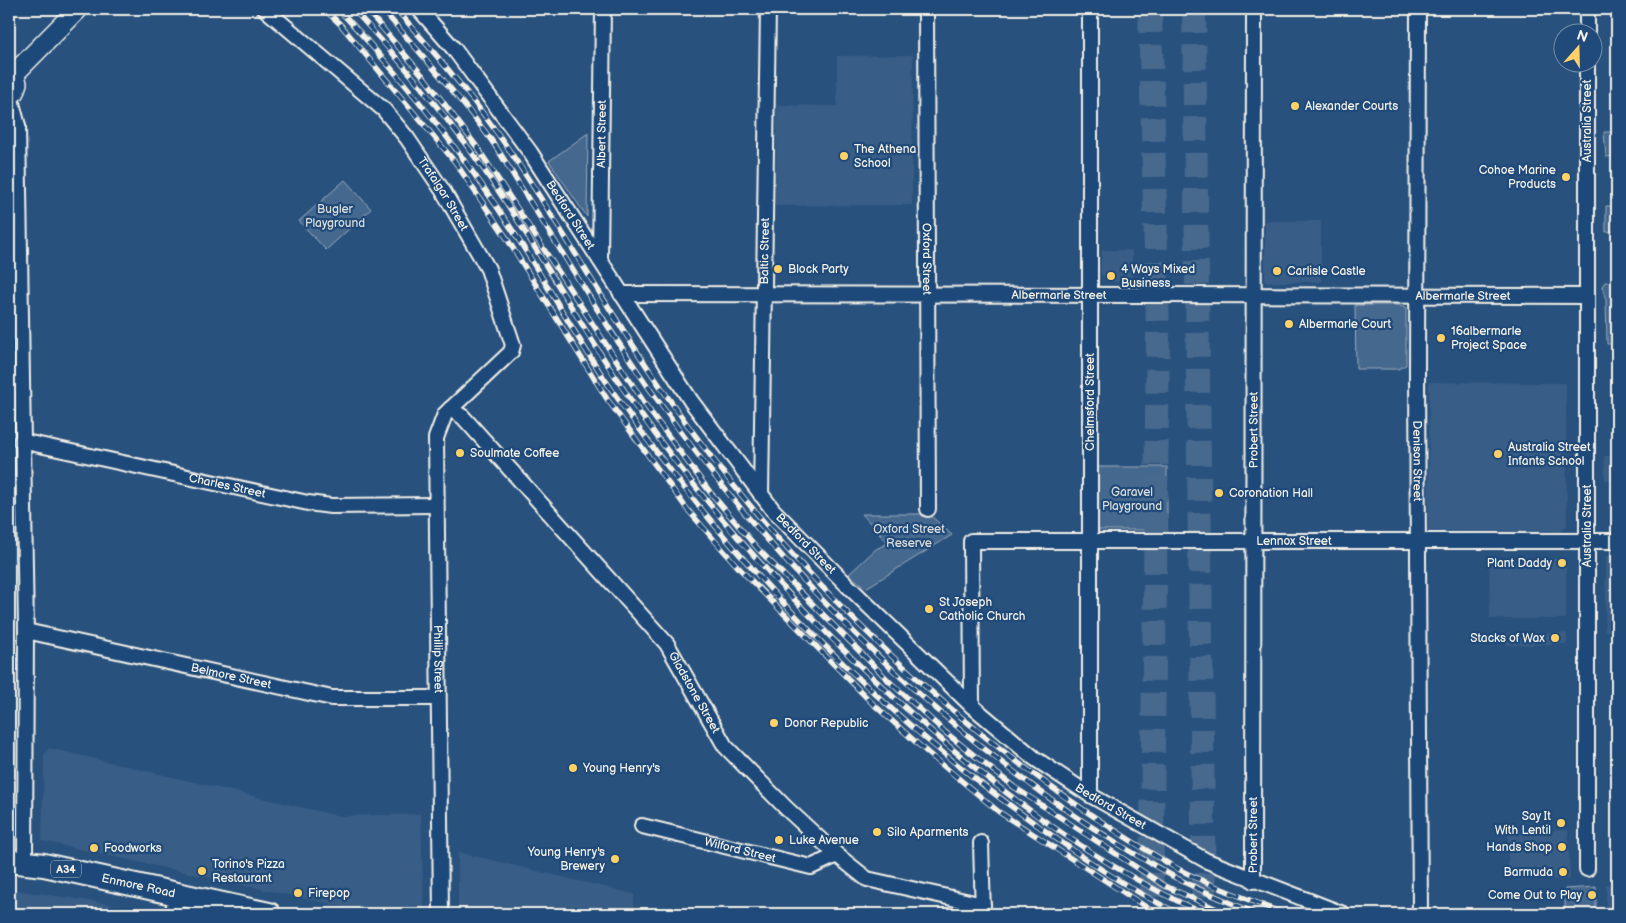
<svg xmlns="http://www.w3.org/2000/svg" width="1626" height="923" font-family="'Balsamiq Sans',sans-serif">
<rect width="100%" height="100%" fill="#28517e"/>
<filter id="ink" filterUnits="userSpaceOnUse"><feTurbulence type="fractalNoise" baseFrequency=".02" numOctaves="2"/><feDisplacementMap in="SourceGraphic" scale="10" xChannelSelector="R" yChannelSelector="G"/><feConvolveMatrix kernelMatrix="1 2 1 2 8 2 1 2 1" color-interpolation-filters="sRGB"/></filter>
<g filter="url(#ink)">
<g fill="#375d86">
<path d="M913,55l-1,150 -137,1 2,-101 60,1v-50z"/>
<rect x="1265" y="221" width="56" height="61"/>
<path d="M1102,250h30v32h-23l-9,-9z"/>
<path d="M1429,382l137,1 1,142 -6,7 -133,-1z"/>
<path d="M1604,456h13v25l-12,-1z"/>
<path d="M1606,556h11v75h-12z"/>
<path d="M1489,559h77v60h-76z"/>
<path d="M1506,633h61v11l-61,1z"/>
<path d="M49,748l290,68 82,-2 3,100h-49l-333,-73 2,-86z"/>
<path d="M1508,830h60l2,50 -62,-2z"/>
<path d="M458,852l176,42v20h-176z"/>
<path d="M1606,884l11,1v29h-11z"/>
<path d="M9,889l149,22v3h-149z"/>
</g>
<g fill="#45688e" stroke="#9cacbb">
<path d="M1604,132h13v24l-11,1z"/>
<path d="M588,133l-1,84 -38,-56z"/>
<path d="M345,180l26,29 -45,41 -27,-29z"/>
<path d="M1606,206h11v25l-11,1z"/>
<path d="M1605,282h12v62h-10l-1,-44 -4,-14z"/>
<path d="M1355,305h44l7,4v56l-8,4h-42z"/>
<rect x="1098" y="467" width="69" height="63"/>
<path d="M862,514h67l23,21 -86,53 -17,-14 27,-25 12,-6z"/>
<path d="M1596,887v27h-31v-25z"/>
</g>
<g fill="none" stroke-linecap="round" stroke-linejoin="round">
<g stroke="#47698e" stroke-width="24" stroke-dasharray="24 12" stroke-linecap="butt">
<path d="M1150,9l8,324 -7,581"/>
<path d="M1194,9l10,905"/>
</g>
<g stroke="#f4f1e8" stroke-width="18">
<g id="minor">
<path id="s1" d="M265,9l119,101 23,28 36,53 45,78 25,76 -2,7 -66,62 -9,24 5,476"/>
<path id="s2" d="M419,9l35,40 76,103 161,249 82,109 74,75 125,121 62,52 56,37 117,66 136,53"/>
<path id="s3" d="M926,9l2,500"/>
<path id="s4" d="M1418,9l-1,367 3,538"/>
<path d="M1587,9v23"/>
<path d="M1587,62v807"/>
<path d="M10,95l8,31 8,505 -1,231"/>
<path id="s5" d="M600,260l3,-251"/>
<path id="s6" d="M621,294l964,2"/>
<path id="s7" d="M450,409l13,8 204,227 58,102 61,62 51,47 30,24 116,26"/>
<path id="s8" d="M21,441l287,62 23,3 104,-1"/>
<path id="s9" d="M761,495l7,-486"/>
<path id="s10" d="M26,631l306,67h106"/>
<path id="s11" d="M972,706l-1,-165h646"/>
<path d="M1090,795v-786"/>
<path id="s12" d="M642,826l169,41 26,-12"/>
<path d="M981,843l2,71"/>
<path id="s13" d="M1253,881l1,-872"/>
<path d="M172,914l5,-20"/>
</g>
</g>
<g stroke="#f4f1e8" stroke-width="22">
<g id="secondary">
<path d="M9,70l5,4 3,9 -3,9 -5,3"/>
<path d="M14,74l64,-65"/>
</g>
</g>
<g stroke="#f4f1e8" stroke-width="26">
<g id="trunk">
<path id="s14" d="M9,861l35,4 225,49"/>
</g>
</g>
<use href="#minor" stroke="#1f4a7a" stroke-width="14"/>
<use href="#secondary" stroke="#1f4a7a" stroke-width="19"/>
<use href="#trunk" stroke="#1f4a7a" stroke-width="22"/>
<g stroke="#f4f1e8" stroke-width="5.5">
<g id="rail">
<path d="M324,9l16,15 115,138 51,75 101,162 80,110 51,58 134,136 56,50 71,59 158,102"/>
<path d="M338,9c16,16 31,34 46,51 47,54 90,111 129,171 35,54 66,112 103,165 117,168 263,319 431,436 42,30 86,60 133,82"/>
<path d="M353,9c41,44 81,92 117,141 62,85 111,180 172,266 64,90 132,166 211,243 104,100 220,196 352,255"/>
<path d="M366,9l58,68 53,70 172,263 61,82 48,57 132,133 55,50 69,55 151,99 63,28"/>
<path d="M382,9c36,42 74,83 107,128 14,19 25,40 38,60 44,68 84,139 132,205 133,187 309,359 510,472 28,16 59,27 88,40"/>
<path d="M396,9c35,40 71,81 102,125 60,85 109,177 169,262 130,188 306,353 504,469 35,20 76,33 113,49"/>
</g>
</g>
<use href="#rail" stroke="#1f4a7a" stroke-width="4" stroke-dasharray="11" stroke-linecap="butt"/>
</g>
</g>
<g fill="#ffd166" stroke="#1f4a7a" stroke-width="2">
<circle cx="1295" cy="106" r="5"/>
<circle cx="844" cy="156" r="5"/>
<circle cx="1566" cy="177" r="5"/>
<circle cx="778" cy="269" r="5"/>
<circle cx="1277" cy="271" r="5"/>
<circle cx="1111" cy="276" r="5"/>
<circle cx="1289" cy="324" r="5"/>
<circle cx="1441" cy="338" r="5"/>
<circle cx="460" cy="453" r="5"/>
<circle cx="1498" cy="454" r="5"/>
<circle cx="1219" cy="493" r="5"/>
<circle cx="1562" cy="563" r="5"/>
<circle cx="929" cy="609" r="5"/>
<circle cx="1555" cy="638" r="5"/>
<circle cx="774" cy="723" r="5"/>
<circle cx="573" cy="768" r="5"/>
<circle cx="1561" cy="823" r="5"/>
<circle cx="877" cy="832" r="5"/>
<circle cx="779" cy="840" r="5"/>
<circle cx="1562" cy="847" r="5"/>
<circle cx="94" cy="848" r="5"/>
<circle cx="615" cy="859" r="5"/>
<circle cx="202" cy="871" r="5"/>
<circle cx="1563" cy="872" r="5"/>
<circle cx="298" cy="893" r="5"/>
<circle cx="1592" cy="895" r="5"/>
</g>
<g text-anchor="middle" stroke-width="4.5" stroke-linejoin="round" paint-order="stroke">
<rect fill="#1f4a7a" stroke="#b4bfc7" stroke-width="1" x="51" y="860.5" width="30" height="17" rx="4"/>
<g font-size="11" font-weight="bold" fill="#f4f1e8">
<text x="66" y="873">A34</text>
</g>
<g font-size="12" fill="#f4f1e8" stroke="#1f4a7a" text-anchor="start">
<text x="1305" y="110">Alexander Courts</text>
<text x="854" y="153">The Athena<tspan x="854" dy="14">School</tspan></text>
<text x="1556" y="174" text-anchor="end">Cohoe Marine<tspan x="1556" dy="14">Products</tspan></text>
<text x="788" y="273">Block Party</text>
<text x="1121" y="273">4 Ways Mixed<tspan x="1121" dy="14">Business</tspan></text>
<text x="1287" y="275">Carlisle Castle</text>
<text x="1299" y="328">Albermarle Court</text>
<text x="1451" y="335">16albermarle<tspan x="1451" dy="14">Project Space</tspan></text>
<text x="1508" y="451">Australia Street<tspan x="1508" dy="14">Infants School</tspan></text>
<text x="470" y="457">Soulmate Coffee</text>
<text x="1229" y="497">Coronation Hall</text>
<text x="1552" y="567" text-anchor="end">Plant Daddy</text>
<text x="939" y="606">St Joseph<tspan x="939" dy="14">Catholic Church</tspan></text>
<text x="1545" y="642" text-anchor="end">Stacks of Wax</text>
<text x="784" y="727">Donor Republic</text>
<text x="583" y="772">Young Henry's</text>
<text x="1551" y="820" text-anchor="end">Say It<tspan x="1551" dy="14">With Lentil</tspan></text>
<text x="887" y="836">Silo Aparments</text>
<text x="789" y="844">Luke Avenue</text>
<text x="1552" y="851" text-anchor="end">Hands Shop</text>
<text x="104" y="852">Foodworks</text>
<text x="605" y="856" text-anchor="end">Young Henry's<tspan x="605" dy="14">Brewery</tspan></text>
<text x="212" y="868">Torino's Pizza<tspan x="212" dy="14">Restaurant</tspan></text>
<text x="1553" y="876" text-anchor="end">Barmuda</text>
<text x="308" y="897">Firepop</text>
<text x="1582" y="899" text-anchor="end">Come Out to Play</text>
</g>
<g font-size="12" fill="#f4f1e8" stroke="#1f4a7a">
<text transform="translate(1587 121) rotate(-90)" y="4">Australia Street</text>
<text dy="4" stroke="none"><textPath href="#s5" startOffset="126">Albert Street</textPath></text>
<text dy="4" stroke="none"><textPath href="#s1" startOffset="259">Trafalgar Street</textPath></text>
<text dy="4" stroke="none"><textPath href="#s2" startOffset="256">Bedford Street</textPath></text>
<text dy="4" stroke="none"><textPath href="#s9" startOffset="244">Baltic Street</textPath></text>
<text dy="4" stroke="none"><textPath href="#s3" startOffset="250">Oxford Street</textPath></text>
<text dy="4" stroke="none"><textPath href="#s6" startOffset="438">Albermarle Street</textPath></text>
<text dy="4" stroke="none"><textPath href="#s6" startOffset="842">Albermarle Street</textPath></text>
<text transform="translate(1090 402) rotate(-90)" y="4">Chelmsford Street</text>
<text dy="4" stroke="none"><textPath href="#s13" startOffset="451">Probert Street</textPath></text>
<text dy="4" stroke="none"><textPath href="#s4" startOffset="452">Denison Street</textPath></text>
<text dy="4" stroke="none"><textPath href="#s8" startOffset="211">Charles Street</textPath></text>
<text transform="translate(1587 526) rotate(-90)" y="4">Australia Street</text>
<text dy="4" stroke="none"><textPath href="#s11" startOffset="488">Lennox Street</textPath></text>
<text dy="4" stroke="none"><textPath href="#s2" startOffset="661">Bedford Street</textPath></text>
<text dy="4" stroke="none"><textPath href="#s1" startOffset="771">Phillip Street</textPath></text>
<text dy="4" stroke="none"><textPath href="#s10" startOffset="210">Belmore Street</textPath></text>
<text dy="4" stroke="none"><textPath href="#s7" startOffset="376">Gladstone Street</textPath></text>
<text dy="4" stroke="none"><textPath href="#s2" startOffset="1065">Bedford Street</textPath></text>
<text dy="4" stroke="none"><textPath href="#s13" startOffset="46">Probert Street</textPath></text>
<text dy="4" stroke="none"><textPath href="#s12" startOffset="101">Wilford Street</textPath></text>
<text dy="4" stroke="none"><textPath href="#s14" startOffset="132">Enmore Road</textPath></text>
</g>
<g font-size="12" fill="#dadcda" stroke="#1f4a7a">
<text x="335" y="213">Bugler<tspan x="335" dy="14">Playground</tspan></text>
<text x="1132" y="496">Garavel<tspan x="1132" dy="14">Playground</tspan></text>
<text x="909" y="533">Oxford Street<tspan x="909" dy="14">Reserve</tspan></text>
</g>
</g>
<rect width="1626" height="923" fill="none" stroke="#1f4a7a" stroke-width="30"/>
<rect x="15" y="15" width="1596" height="893" fill="none" stroke="#f4f1e8" stroke-width="2" filter="url(#ink)"/>
<g transform="translate(1578 48) rotate(20)"><circle r="24" fill="#1f4a7a" stroke="#748da6"/>
<path d="M0-4L9 19L0 12L-9 19Z" fill="#ffd166"/>
<text y="-8" font-size="14" font-weight="bold" text-anchor="middle" fill="#f4f1e8">N</text>
</g>
</svg>
